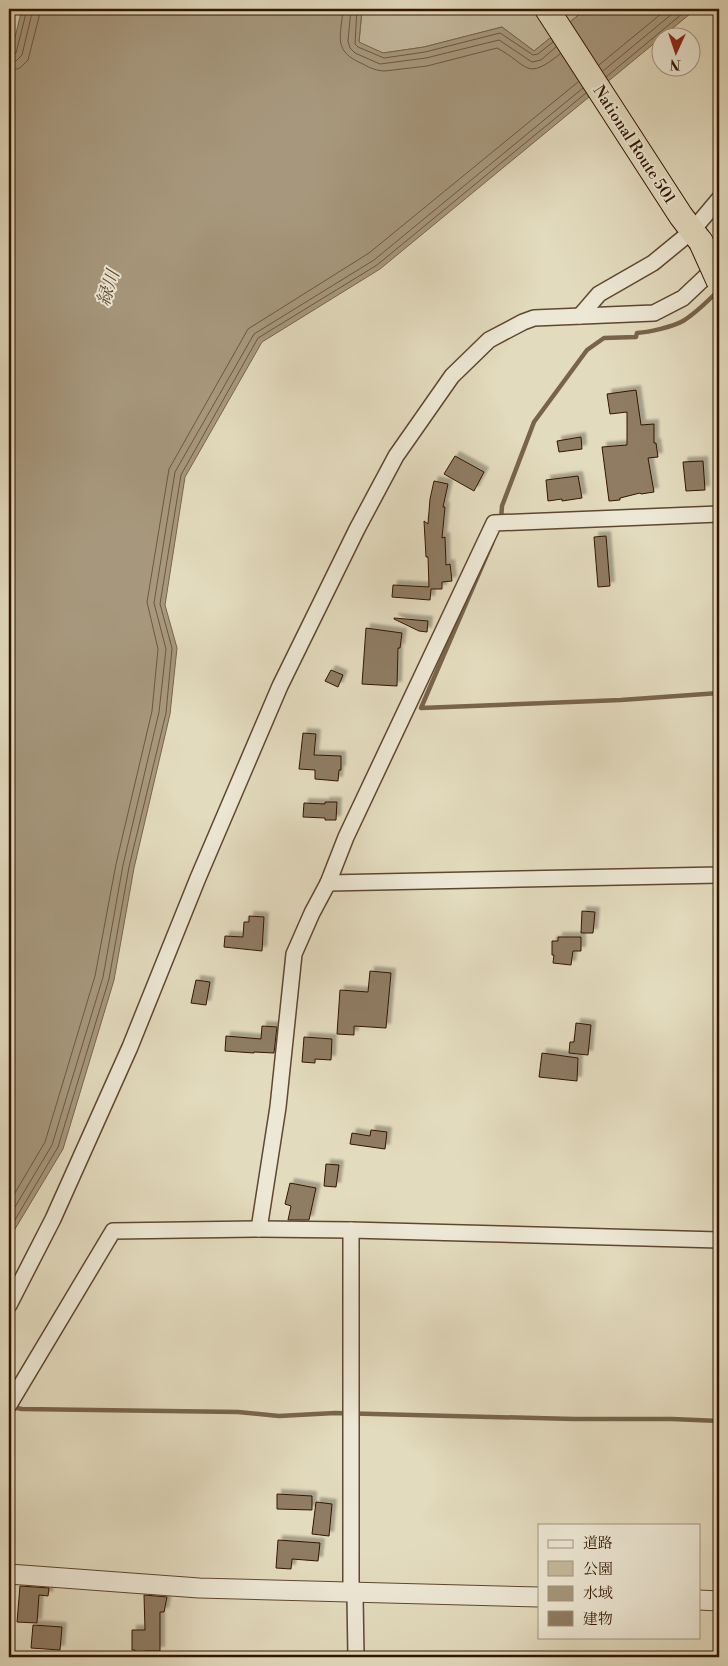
<svg xmlns="http://www.w3.org/2000/svg" width="728" height="1666" font-family="'Libre Bodoni','Noto Serif JP',serif">
<defs>
<filter id="shadow"><feDropShadow dx="4.5" dy="-4.5" stdDeviation="1" flood-color="#0004"/></filter>
</defs>
<rect width="100%" height="100%" fill="#e3dbbe"/>
<filter id="stains"><feTurbulence type="fractalNoise" baseFrequency=".004" numOctaves="4"/><feColorMatrix values="0 0 0 0 .2 0 0 0 0 .09 0 0 0 0 .02 0 0 0 .5 -.17"/></filter>
<radialGradient id="worn" r=".72"><stop offset=".6" stop-color="#630" stop-opacity="0"/><stop offset="1" stop-color="#630" stop-opacity=".3"/></radialGradient>
<path fill="#c5ba9e" stroke="#7c684f" d="M362,9h224l-52,42 -32,-24 -78,20 -41,6 -24,-10z"/>
<path fill="#a7987d" stroke="#79644b" d="M22,9h340l-3,33 24,11 41,-6 78,-20 32,24 52,-42h110l-316,260 -118,73 -77,135 -20,128 12,43 -7,66 -36,154 -20,112 -51,169 -54,90v-1178z"/>
<g fill="none" stroke-linecap="round" stroke-linejoin="round">
<g stroke="#6d573e" stroke-width="1">
<path d="M343,9c-2,28 -11,42 20,55 7,4 14,7 22,7l42,-5 70,-18c32,17 28,34 63,6"/>
<path d="M351,9l-3,32 2,7 5,5 25,11 46,-6 73,-18 33,22 9,-2 15,-13"/>
<path d="M357,9l-2,35 3,3 26,11 41,-6 75,-19 33,22 5,-1 15,-12"/>
<path d="M9,57l4,-1 3,-3 11,-44"/>
<path d="M9,63l7,-2 6,-6 11,-46"/>
<path d="M599,65l68,-56"/>
<path d="M9,71l11,-3 8,-8 13,-51"/>
<path d="M603,71l75,-62"/>
<path d="M606,77l82,-68"/>
<path d="M9,1203l36,-61 50,-166 21,-112 36,-153 6,-62 -11,-47 22,-133 79,-140 121,-76 209,-171"/>
<path d="M9,1217l43,-72 51,-168 20,-112 36,-153 7,-63 -12,-46 21,-131 79,-138 120,-74 209,-172"/>
<path d="M9,1230l49,-83 51,-168 20,-112 37,-154 6,-65 -12,-44 21,-129 77,-137 119,-73 209,-172"/>
</g>
<g stroke="#79644b" stroke-width="4.5">
<path d="M501,519l1,-13 32,-84 53,-72 17,-12 32,-1 1,-4c13,-1 35,-6 46,-12 13,-8 25,-20 36,-31"/>
<path d="M492,543l-71,165 200,-8 98,-7"/>
<path d="M11,1407l11,2 216,3 41,4 56,-3 239,6h98l47,2"/>
</g>
</g>
<g fill="#8f7c63" stroke="#331600" filter="url(#shadow)">
<path d="M636,390l5,35 13,-1v19h2l2,14 -10,1 6,34 -13,2 -1,-1 -20,5v2l-11,1 -7,-54 25,-2v-33l-17,2 -3,-20z"/>
<path d="M581,437l1,12 -23,3 -2,-11z"/>
<path d="M455,456l29,16 -10,19 -30,-17z"/>
<path d="M703,461l2,29 -19,1 -3,-29z"/>
<path d="M578,476l4,22 -20,3v-2l-14,2 -2,-21z"/>
<path d="M434,481l14,3 -5,23h2l-3,31 3,-1 1,28 4,-1 2,17 -10,1v7h-11l-1,11 -38,-3 1,-12 36,2 -1,-30h-2l-2,-36 4,3 2,-25z"/>
<path d="M606,536l4,50 -12,1 -4,-50z"/>
<path d="M394,618l34,3 -1,11 -8,-1 -25,-12z"/>
<path d="M366,628l36,5 -2,15h-2l-1,38 -35,-2z"/>
<path d="M331,670l12,5 -5,12 -13,-6z"/>
<path d="M303,733l13,1 -2,21 27,1v14h-2l-1,11 -23,-2v-9l-16,-1z"/>
<path d="M325,802h12l-1,18h-11v-2l-22,-1 1,-14 21,1z"/>
<path d="M582,911l13,1 -2,21h-12z"/>
<path d="M249,916l15,1 -2,34 -38,-4 1,-11 18,1 1,-15h5z"/>
<path d="M558,937h23v14h-8l-2,14 -18,-2 1,-8h-2v-14h6z"/>
<path d="M370,971l21,2 -5,55 -32,-2v9l-17,-1 3,-44 28,2z"/>
<path d="M196,980l14,2 -4,23 -15,-2z"/>
<path d="M576,1023l15,2 -3,30 -19,-2 1,-11h4z"/>
<path d="M262,1026l15,1 -3,26 -20,-1v1l-29,-2 1,-15 35,3z"/>
<path d="M304,1037l28,2 -1,21 -16,-1v4l-13,-1z"/>
<path d="M542,1053l36,5 -1,23 -38,-4z"/>
<path d="M371,1130l16,2 -2,17 -35,-5 2,-11 18,3z"/>
<path d="M326,1164l13,1 -3,22 -12,-1z"/>
<path d="M290,1183l26,5 -7,32h-21l3,-14 -6,-2z"/>
<path d="M277,1494l35,2v14l-35,-1z"/>
<path d="M316,1502l16,2 -3,32 -17,-2z"/>
<path d="M278,1540l42,3 -2,18 -26,-2 -1,10 -15,-1z"/>
<path d="M20,1586l29,2 -1,8 -9,-1 -2,28 -20,-1z"/>
<path d="M144,1595l23,2 -3,15h-4v39h-15v3h-10v-4h-3v-20h13z"/>
<path d="M33,1625l29,2 -2,23 -29,-2z"/>
</g>
<g fill="none" stroke-linecap="round" stroke-linejoin="round">
<g stroke="#5f4730" stroke-width="18">
<g id="minor">
<path d="M580,316l19,-22 54,-31 39,-32 27,-32"/>
<path d="M328,883l391,-8"/>
<path d="M259,1229l19,-122 16,-153 18,-41 16,-30 18,-46 148,-314 225,-9"/>
<path d="M351,1230v361l4,5 1,61"/>
<path d="M9,1305l44,-86 77,-172 68,-169 82,-192 77,-157 39,-73 56,-80 37,-36 34,-18 11,-4 120,-5 29,-15 36,-34"/>
<path d="M9,1405l104,-174 146,-2 92,1 368,10"/>
</g>
</g>
<g stroke="#5f4730" stroke-width="21">
<g id="tertiary">
<path d="M9,1574l190,14 340,9"/>
<path d="M699,1600l20,1"/>
</g>
</g>
<g stroke="#331600" stroke-width="26">
<path id="trunk" d="M547,9l134,207 20,26"/>
</g>
<use href="#minor" stroke="#ede8d5" stroke-width="15"/>
<use href="#tertiary" stroke="#ede8d5" stroke-width="19"/>
<use href="#trunk" stroke="#e3dbbe" stroke-width="24"/>
<g stroke="#331600" stroke-width="26" stroke-linecap="butt">
<path id="trunk-bridge" d="M701,242l18,40"/>
</g>
<use href="#trunk-bridge" stroke="#e3dbbe" stroke-width="24"/>
</g>
<g text-anchor="middle" stroke-width="4" stroke-linejoin="round" paint-order="stroke">
<g font-size="16" fill="#331600" stroke="#ede8d5">
<text transform="translate(635 144) rotate(57)" y="6">National Route 501</text>
</g>
<g font-size="18" font-style="italic" fill="#614a32" stroke="#ede8d5">
<text transform="translate(108 288) rotate(-72)" y="6">緑川</text>
</g>
</g>
<rect width="728" height="1666" fill="none" stroke="#e3dbbe" stroke-width="30"/>
<rect x="10" y="10" width="708" height="1646" fill="none" stroke="#331600" stroke-width="2.5"/>
<rect x="15" y="15" width="698" height="1636" fill="none" stroke="#331600"/>
<rect x="538" y="1524" width="162" height="115" fill="#ede8d5" stroke="#a39480"/>
<rect x="548" y="1540" width="25" height="8" fill="#ede8d5" stroke="#a39480"/>
<text x="583" y="1548" font-size="15" fill="#331600">道路</text>
<rect x="548" y="1561" width="25" height="15" fill="#c5ba9e" stroke="#a39480"/>
<text x="583" y="1574" font-size="15" fill="#331600">公園</text>
<rect x="548" y="1586" width="25" height="15" fill="#a7987d" stroke="#a39480"/>
<text x="583" y="1598" font-size="15" fill="#331600">水域</text>
<rect x="548" y="1611" width="25" height="15" fill="#8f7c63" stroke="#a39480"/>
<text x="583" y="1624" font-size="15" fill="#331600">建物</text>
<g transform="translate(676 52) rotate(183)"><circle r="24" fill="#ede8d5" stroke="#a39480"/>
<path d="M0-4L9 19L0 12L-9 19Z" fill="#8f2418"/>
<text y="-8" font-size="14" font-weight="bold" text-anchor="middle" fill="#331600">N</text>
</g>
<rect width="100%" height="100%" filter="url(#stains)"/>
<rect width="100%" height="100%" fill="url(#worn)"/>
</svg>
